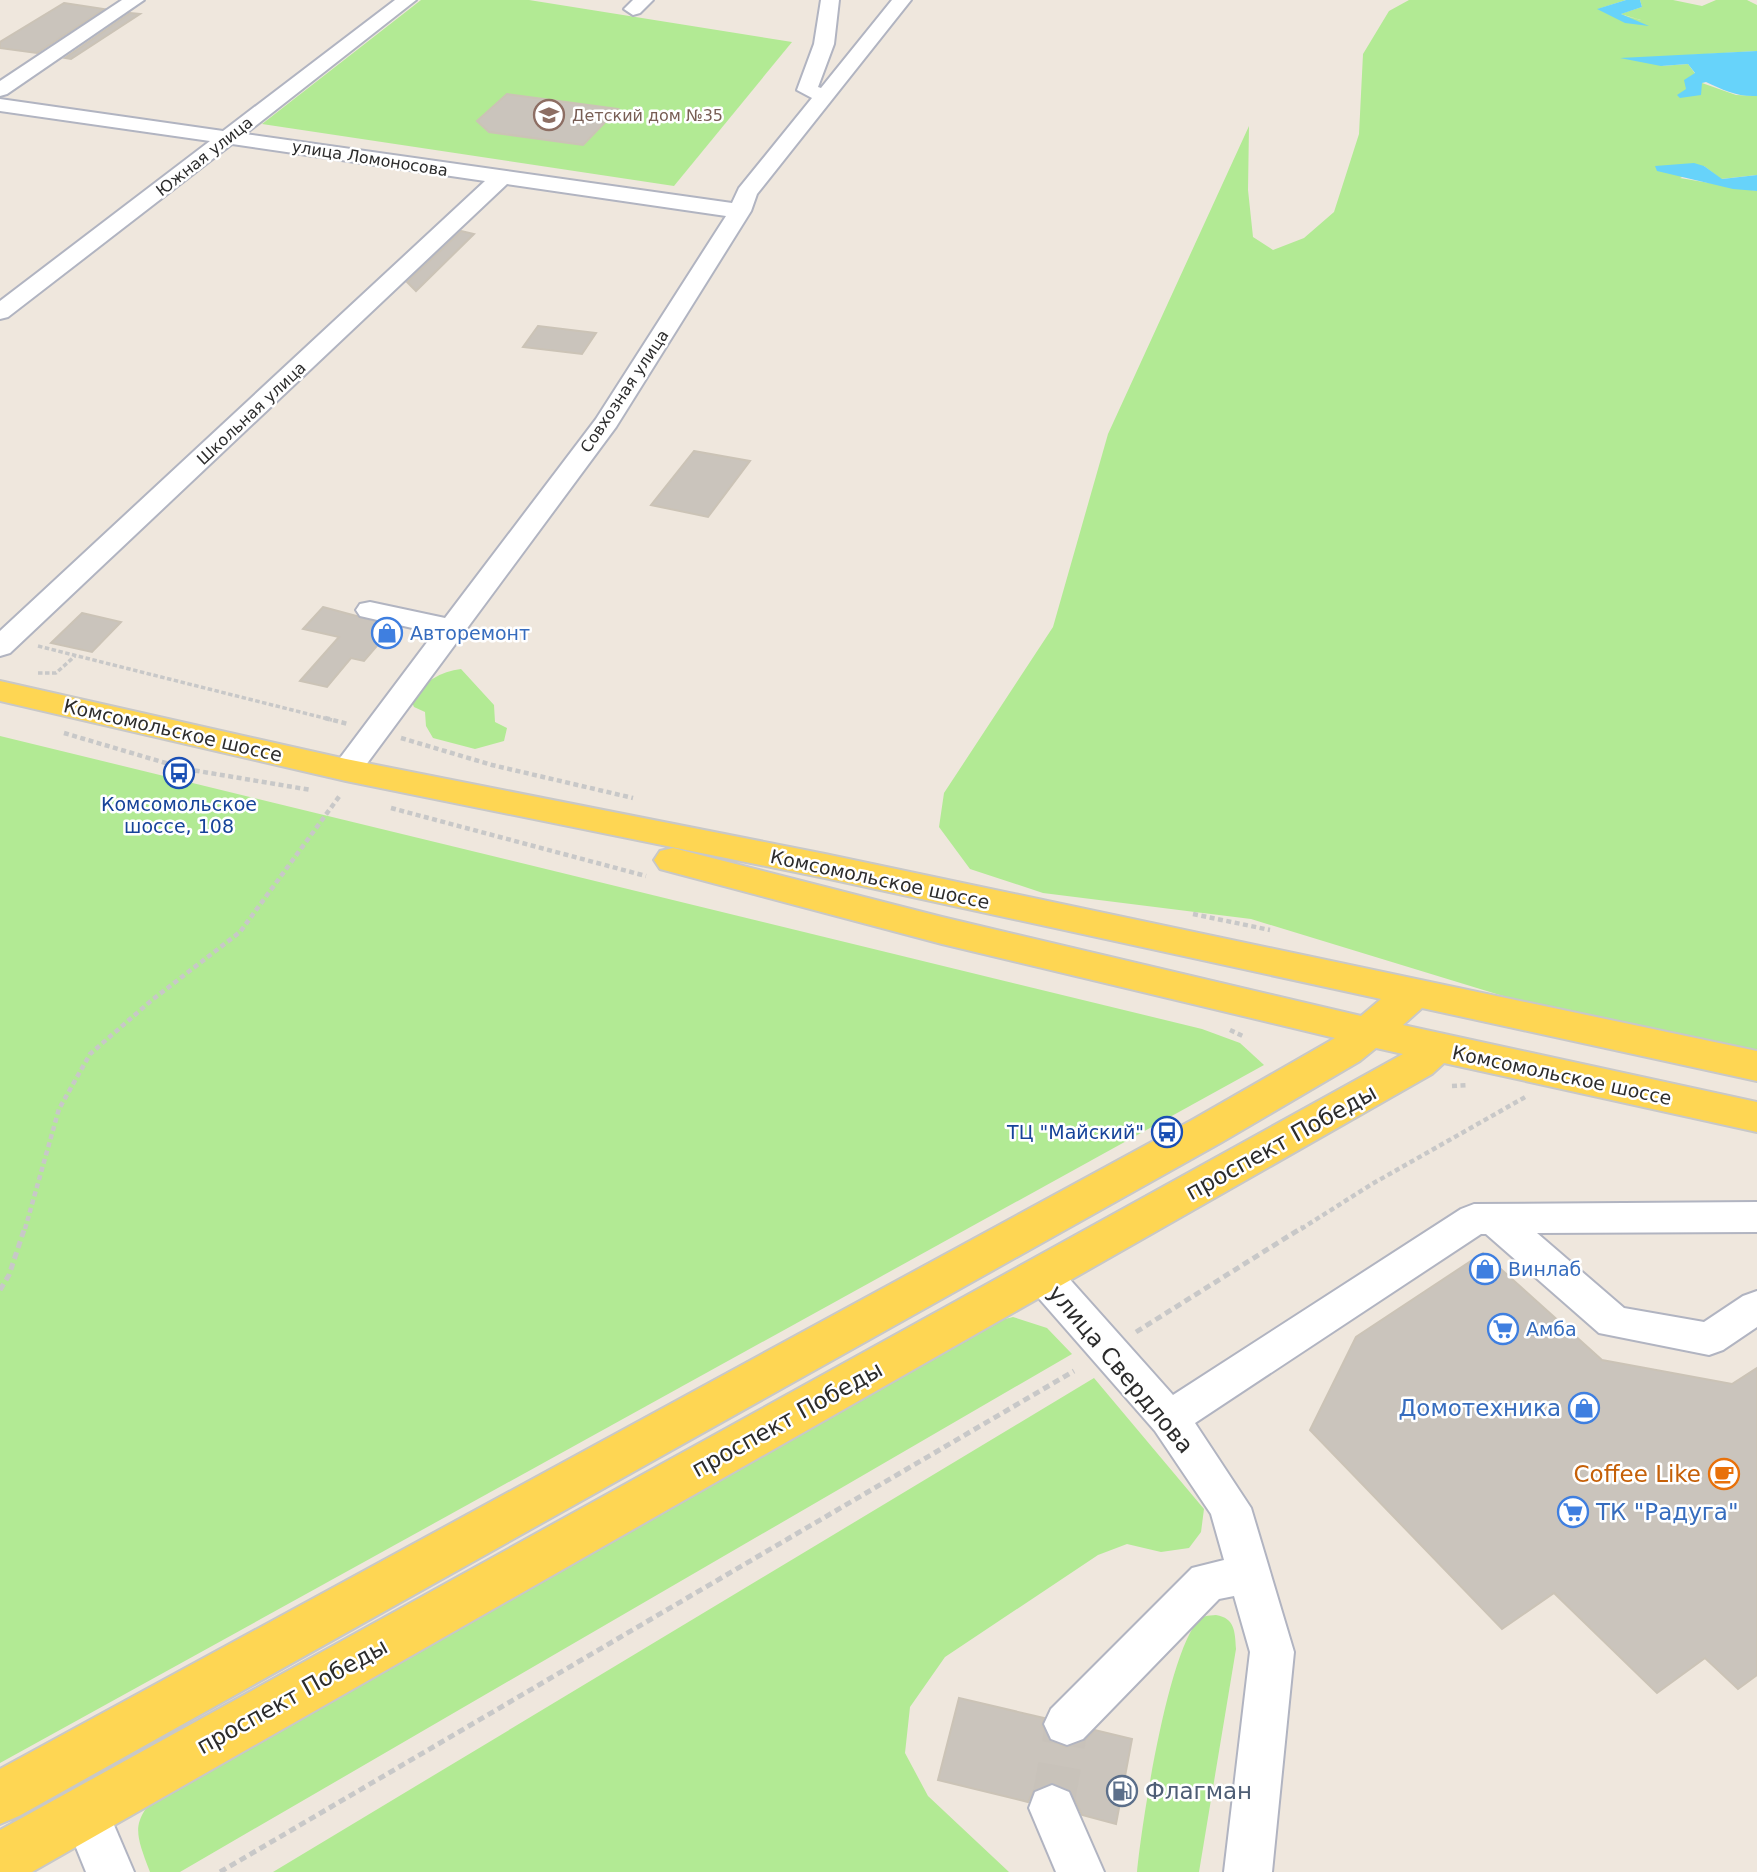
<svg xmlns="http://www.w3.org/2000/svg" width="1757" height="1872" font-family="'DejaVu Sans',sans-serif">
<rect width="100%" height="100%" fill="#efe7dd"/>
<g fill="#b2ea94">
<path d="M421,0h108l263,42 -118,144 -412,-62z"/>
<path d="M1409,0h217l-28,9 43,11 -21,-6 22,-7 -2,-7h33l29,6 14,-6h31l10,5v46l-67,4 -29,11 27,-2 14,19 34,12 21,1v79l-36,4 -17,-13 -24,12 77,13v865l-94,-11 -412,-126 -208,-26 -73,-24 -31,-42 5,-34 109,-166 55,-193 141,-308 -1,64 5,47 20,13 31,-12 30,-26 25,-78 4,-80 26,-43z"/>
<path d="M461,669l33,36 1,17 12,6 -3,13 -29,8 -42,-11 -7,-12 -1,-14 -11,-5 -4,-9c13,-15 31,-27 51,-29z"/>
<path d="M0,736l1202,293 38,14 24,22 -1264,698z"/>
<path d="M1013,1317l34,11 25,26 -892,518h-30c-18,-47 -17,-48 14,-88l812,-458z"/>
<path d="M1094,1378l110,131 -3,23 -12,16 -28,4 -34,-8 -29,11 -153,102 -35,50 -5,46 23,43 81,76h-736z"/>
<path d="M1216,1615c19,3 19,17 20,34l-37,223h-62c5,-51 30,-213 60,-250 5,-7 11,-6 19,-7z"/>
</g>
<g fill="#67d3fa">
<path d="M1626,0h14l2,7 -21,7 28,12 -24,-3 -28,-14z"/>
<path d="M1757,51v45c-20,1 -34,-6 -51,-14l-4,1 -1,12 -21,3 -3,-3 9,-6 -2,-9 11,-7 -7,-9 -27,2 -41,-8z"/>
<path d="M1694,163l10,3 18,13 35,-4v16l-24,-2 -76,-18 -2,-5z"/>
</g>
<g fill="#cac4bc" stroke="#cbc3b6" stroke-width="2">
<path d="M64,3l40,6 -67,44 -37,-5v-6z"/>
<path d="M130,13l10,1 -69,45 -6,-1z"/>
<path d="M507,94l111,15 -35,36 -94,-13 -12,-11z"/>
<path d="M461,231l13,3 -58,57 -9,-9z"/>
<path d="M538,326l58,7 -14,21 -59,-7z"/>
<path d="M694,451l56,10 -42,56 -57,-12z"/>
<path d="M323,607l71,19 -30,35 -13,-3 -24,29 -27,-6 39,-44 -36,-8z"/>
<path d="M82,613l39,9 -29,30 -41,-9z"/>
<path d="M1483,1253l119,107 130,24 25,-16v307l-19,14 -33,-31 -48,35 -103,-100 -52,36 -192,-199 46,-93z"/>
<path d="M959,1698l85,20 -2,7 7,15 17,7 18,-6 11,-11 37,9 -16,85 -34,-9 -11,-24 -18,-8 -19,7 -6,12 -90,-22z"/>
</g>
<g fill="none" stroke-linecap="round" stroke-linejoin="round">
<path stroke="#c8c2ba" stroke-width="43" stroke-dasharray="43 21" stroke-linecap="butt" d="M1052,1808l15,-84"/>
<g stroke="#b1b4c1" stroke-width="4">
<g id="minor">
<path d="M122,0h22l-137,94 -7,2v-15z"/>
<path d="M395,0h21l-171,134 487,69 7,-15 73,-90 -15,-8 17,-46 7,-44h18l-5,44 -16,43 3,1 71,-88h19l-154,194 -6,17 -135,216 -259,350 -11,3 -11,-3 -4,-7 103,-137 -74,-17 -4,-6 4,-6 10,-2 75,16 151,-199 130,-203 -219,-32 -497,469 -10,3v-25l485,-450 -253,-37 -224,173 -8,2v-18l210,-160 -210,-30v-12l223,32z"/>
<path d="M633,0h20l-13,13 -7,2 -9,-6z"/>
<path d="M1757,1202v30l-220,1 87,75 80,14 39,-26 14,-5v36l-34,23 -14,5 -110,-22 -113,-99h-5l-286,189 56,85 43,144 -22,220h-48l26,-220 -16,-56 -15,3 -136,140 -16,6 -16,-6 -7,-15 7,-15 141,-141 32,-8 -13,-46 -56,-83 -126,-144 -5,-11 5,-11 14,-4 14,4 116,130 288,-186 13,-5z"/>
<path d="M1052,1785l17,7 35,80h-48l-27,-64 6,-16z"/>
<path d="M85,1790l17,7 32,75h-48l-24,-59 6,-16z"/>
</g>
</g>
<g stroke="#c8c8c8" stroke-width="4">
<path id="major" d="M0,681l346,78 479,95 932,197v30l-335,-73 -19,17 354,77v30l-313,-69 -12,11 -1400,798h-32v-42l1403,-776 -27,-6 -16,13 -138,81 -1203,674 -19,8v-55l1192,-649 143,-82 -393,-94 -282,-75 -6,-9 6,-9 13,-3 269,69 419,99 20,-17 -556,-121 -479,-97 -346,-80z"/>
</g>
<g stroke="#c8c8c8" stroke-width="3.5" stroke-dasharray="4.5 2.5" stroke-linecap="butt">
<path d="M38,646l294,74"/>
<path d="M38,673h18l19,-17"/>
</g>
<g stroke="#c8c8c8" stroke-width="4.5" stroke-dasharray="5 3.5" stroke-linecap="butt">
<path d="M325,718l23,6"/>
<path d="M64,733l122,36 125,21"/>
<path d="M401,738l91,27 141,33"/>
<path d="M391,808l255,68"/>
<path d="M1193,914l77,16"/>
<path d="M1230,1030l15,7"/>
<path d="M1452,1086l16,-1"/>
<path d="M25,1229l34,-120 31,-55 62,-54 88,-68 101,-138"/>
<path d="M1301,1229l71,-45 155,-88"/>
</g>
<g stroke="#c8c8c8" stroke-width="5" stroke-dasharray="7 4.5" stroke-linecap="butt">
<path d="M0,1290l9,-15 16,-48"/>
<path d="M1136,1332l167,-105"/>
<path d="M220,1872l854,-501"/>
</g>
<use href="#minor" fill="#fff" fill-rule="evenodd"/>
<use href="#major" fill="#fed653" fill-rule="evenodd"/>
</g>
<defs>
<g id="school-ring" transform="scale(1.575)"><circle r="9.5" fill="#fff" stroke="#8d6e63" stroke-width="1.5"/><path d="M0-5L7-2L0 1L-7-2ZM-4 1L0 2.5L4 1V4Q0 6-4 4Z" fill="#8d6e63"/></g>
<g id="shop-ring" transform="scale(1.575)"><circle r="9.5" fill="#fff" stroke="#3f7fe0" stroke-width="1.5"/><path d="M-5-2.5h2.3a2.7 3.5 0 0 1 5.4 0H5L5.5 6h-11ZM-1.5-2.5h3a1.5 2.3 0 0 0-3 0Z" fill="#3f7fe0"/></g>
<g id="bus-ring" transform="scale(1.575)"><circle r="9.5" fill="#fff" stroke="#1a4fb4" stroke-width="1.5"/><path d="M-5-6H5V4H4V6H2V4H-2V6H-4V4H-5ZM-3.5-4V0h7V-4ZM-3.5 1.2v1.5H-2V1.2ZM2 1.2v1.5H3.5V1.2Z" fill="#1a4fb4"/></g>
<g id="supermarket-ring" transform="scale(1.575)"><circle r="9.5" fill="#fff" stroke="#3f7fe0" stroke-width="1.5"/><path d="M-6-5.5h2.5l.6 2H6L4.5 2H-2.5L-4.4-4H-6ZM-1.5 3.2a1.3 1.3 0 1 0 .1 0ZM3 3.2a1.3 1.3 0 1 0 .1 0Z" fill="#3f7fe0"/></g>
<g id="cafe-ring" transform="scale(1.575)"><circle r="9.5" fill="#fff" stroke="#e8710a" stroke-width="1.5"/><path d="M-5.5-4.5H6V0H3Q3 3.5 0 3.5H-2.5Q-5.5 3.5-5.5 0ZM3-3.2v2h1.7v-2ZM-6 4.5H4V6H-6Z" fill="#e8710a"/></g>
<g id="fuel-ring" transform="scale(1.575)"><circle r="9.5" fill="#fff" stroke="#5c6f8a" stroke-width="1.5"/><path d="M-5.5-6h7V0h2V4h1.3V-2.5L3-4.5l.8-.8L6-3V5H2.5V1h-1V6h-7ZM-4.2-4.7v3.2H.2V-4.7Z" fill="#5c6f8a"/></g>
</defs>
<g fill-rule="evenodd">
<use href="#school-ring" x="549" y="115"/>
<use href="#shop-ring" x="387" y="633"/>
<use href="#bus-ring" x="179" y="773"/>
<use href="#bus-ring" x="1167" y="1132"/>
<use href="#shop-ring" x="1485" y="1269"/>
<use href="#supermarket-ring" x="1503" y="1329"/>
<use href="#shop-ring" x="1584" y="1408"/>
<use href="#cafe-ring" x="1724" y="1474"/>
<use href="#supermarket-ring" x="1573" y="1512"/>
<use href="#fuel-ring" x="1122" y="1791"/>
</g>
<g text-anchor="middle" stroke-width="5" stroke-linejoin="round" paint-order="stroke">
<g font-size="16" fill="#785e54" stroke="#fff" text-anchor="start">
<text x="572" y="121">Детский дом №35</text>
</g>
<g font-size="16" fill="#2c2c2c" stroke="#fff">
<text transform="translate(204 156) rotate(-38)" y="6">Южная улица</text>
<text transform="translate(370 158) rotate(9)" y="6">улица Ломоносова</text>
<text transform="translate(624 391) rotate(-56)" y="6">Совхозная улица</text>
<text transform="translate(251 413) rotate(-43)" y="6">Школьная улица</text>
</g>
<g font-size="19" fill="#366cbe" stroke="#fff" text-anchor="start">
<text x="410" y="640">Авторемонт</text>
<text x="1508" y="1276">Винлаб</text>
<text x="1526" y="1336">Амба</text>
</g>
<g font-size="19" fill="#2c2c2c" stroke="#fff">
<text transform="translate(173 730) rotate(13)" y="7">Комсомольское шоссе</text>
<text transform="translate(880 879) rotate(12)" y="7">Комсомольское шоссе</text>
<text transform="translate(1562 1075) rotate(12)" y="7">Комсомольское шоссе</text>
</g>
<g font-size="19" fill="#164399" stroke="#fff">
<text x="179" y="811">Комсомольское<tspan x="179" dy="22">шоссе, 108</tspan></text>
<text x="1144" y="1139" text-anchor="end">ТЦ "Майский"</text>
</g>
<g font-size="23" fill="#2c2c2c" stroke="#fff">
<text transform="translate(1281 1142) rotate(-29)" y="8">проспект Победы</text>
<text transform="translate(1121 1369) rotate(50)" y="8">улица Свердлова</text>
<text transform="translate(787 1419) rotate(-29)" y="8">проспект Победы</text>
<text transform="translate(292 1696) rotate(-29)" y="8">проспект Победы</text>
</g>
<g font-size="23" fill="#366cbe" stroke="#fff" text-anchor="end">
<text x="1561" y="1416">Домотехника</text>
<text x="1596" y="1520" text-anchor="start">ТК "Радуга"</text>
</g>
<g font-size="23" fill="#c56008" stroke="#fff" text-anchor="end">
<text x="1701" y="1482">Coffee Like</text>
</g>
<g font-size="23" fill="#4e5e75" stroke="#fff" text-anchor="start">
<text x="1145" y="1799">Флагман</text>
</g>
</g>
</svg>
